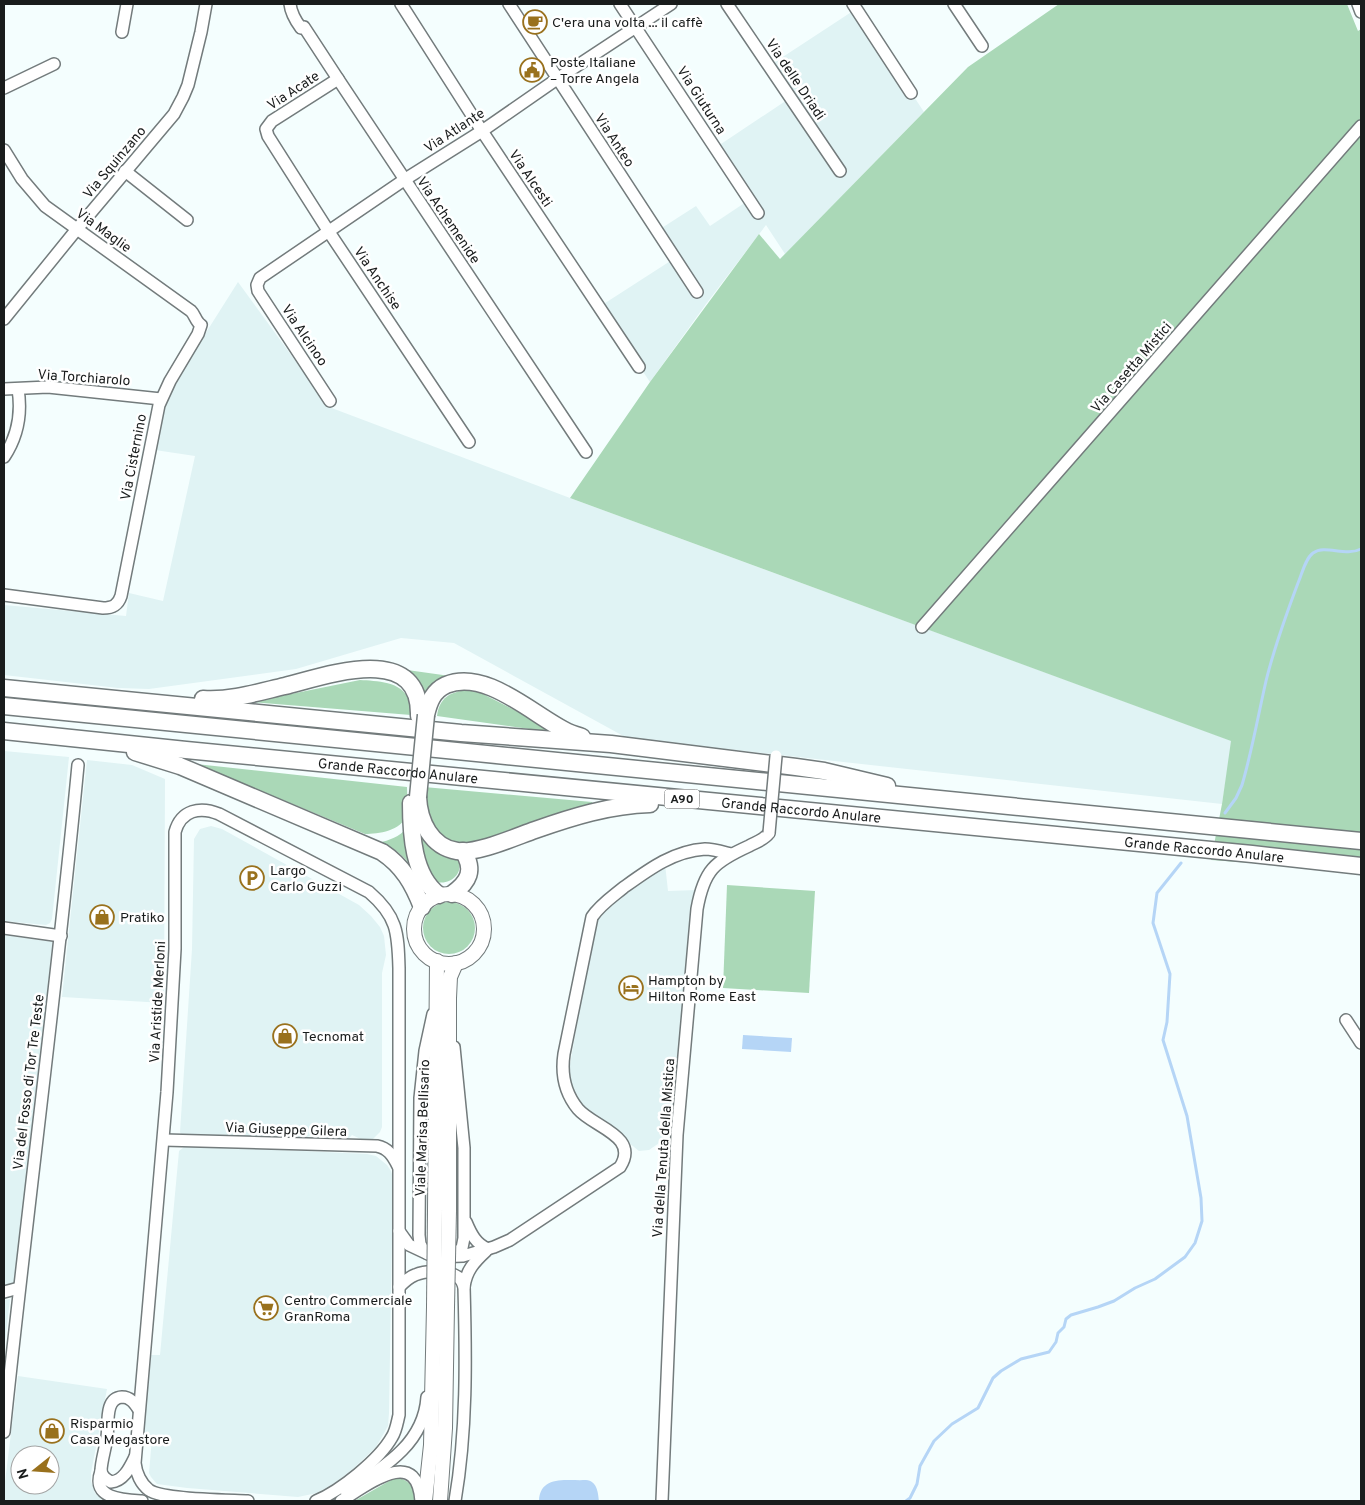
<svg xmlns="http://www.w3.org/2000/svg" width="1365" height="1505" font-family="Overpass,sans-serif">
<rect width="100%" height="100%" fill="#f4fefe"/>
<g fill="#e0f3f4" fill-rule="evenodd">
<path d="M856,9l68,103 -139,142 -19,-29 -60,79 -56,78 -51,-75 76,-49 -18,-27 39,-25 14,20 39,-26 -34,-52 75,-50 -21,-32z"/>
<path d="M238,282l91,125 241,91 662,243 -10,63 -595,-66 -173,-95 -53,-5 -105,31 -147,20 -31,-1 -114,-13v-70l122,11 3,-23 34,8 32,-145 -40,-6 9,-51z"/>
<path d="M4,751l65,6 -17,162 -2,4 -4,2 -42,-4z"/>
<path d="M87,760l45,5 33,14 -1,224 -102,-6z"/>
<path d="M211,826l11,3 137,76 12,11 9,11 4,9 2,19 -4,18v154l-2,5 -8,8 -7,1 -13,-6 -6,6h-26l-7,-7 -12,6 -119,-3 -2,-5 12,-183 2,-110 6,-10z"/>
<path d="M665,864l3,27 29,-1 -22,231 -6,11 -10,11 -10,7 -10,1 -27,-22 -20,-10 -16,-18 -8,-25 26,-148 7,-15z"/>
<path d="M4,935l49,7 -39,342 -10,3z"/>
<path d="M193,1146l174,8 9,2 11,9 4,6 2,6 -4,236 -1,13 -12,21 -22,21 -19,15 -18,10 -19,4 -111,-9 -30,-4 -6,-7 -2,-4 3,-35 -9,-2 6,-81h11l19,-204 5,-4z"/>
<path d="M10,1299l-6,52v-51z"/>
<path d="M18,1376l89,13 -16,84v8l4,12 8,8h-99v-11zM20,1455h30v30h-30z"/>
</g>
<g fill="#aad8b7">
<path d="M1059,4h288l11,27 3,-2v842l-150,-11 11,-56 9,-63 -661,-243 80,-116 109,-148 21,25 188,-192z"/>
<path d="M393,668l64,9 -31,20z"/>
<path d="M360,680c16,1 42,1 49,20 2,4 2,11 2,15l-159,-13z"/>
<path d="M467,690l14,3 78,40 -122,-17c2,-18 13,-24 30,-26z"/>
<path d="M196,764l211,23c0,9 1,19 -1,28 -4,16 -28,19 -41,19z"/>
<path d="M424,787l168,15 2,5 -122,38 -23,-2 -19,-16z"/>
<path d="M418,827l39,30c11,20 -16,32 -24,22 -11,-14 -12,-35 -15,-52z"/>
<path d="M407,828l10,46c-11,-15 -20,-27 -39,-31 12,-3 21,-6 29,-15z"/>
<path d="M727,885l88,6 -6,102 -86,-5z"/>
<circle cx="449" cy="928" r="26"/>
<path d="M397,1478c11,1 20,11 18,23l-59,-1 35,-20z"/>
</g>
<g fill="#b5d5f6">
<path d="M743,1035l49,3 -1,14 -49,-3z"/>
<path d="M586,1480c11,1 12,12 13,21h-60c1,-26 27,-20 47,-21z"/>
</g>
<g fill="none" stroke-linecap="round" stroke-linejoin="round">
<g stroke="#b5d5f6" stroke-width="3">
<path d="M1225,813l11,-15 6,-13c10,-34 16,-69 24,-104 8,-33 20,-66 32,-98 4,-9 7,-24 15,-30 12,-9 32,4 48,-4"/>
<path d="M906,1501l4,-3 7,-14 3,-18 14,-25 18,-17 26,-16 15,-30 8,-7 20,-12 28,-7 7,-10 2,-9 6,-6 2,-8 5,-4 27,-8 16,-6 21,-13 20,-9 30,-22 10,-14 7,-22 -1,-23 -14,-82 -24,-76 4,-18 3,-48 -17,-51 4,-30 24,-30"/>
</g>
<g stroke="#737b7c" stroke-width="14">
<g id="minor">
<path d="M290,4c1,9 5,16 11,24l3,-1 34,52 248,373"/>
<path d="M401,4l81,127 157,236"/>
<path d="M509,4l188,288"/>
<path d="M620,4l138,209"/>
<path d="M727,4l113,167"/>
<path d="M853,4l58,89"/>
<path d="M954,4l28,42"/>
<path d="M1358,4l3,8"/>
<path d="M122,32l5,-28"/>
<path d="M338,79l-66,42 -6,8 2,7 61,96 140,210"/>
<path d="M4,88l50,-24"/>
<path d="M4,150l18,29 23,27 146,105c4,4 5,11 10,14l-3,9 -28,47 -11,24 -38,191c-3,9 -8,12 -18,12l-99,-13"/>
<path d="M125,171l62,49"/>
<path d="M4,319l73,-90 97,-115 9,-17 5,-12 13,-53 5,-28"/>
<path d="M4,389l44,-2 113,12"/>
<path d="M330,401l-72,-110 -1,-6 3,-7 144,-98 78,-49 75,-52 114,-75"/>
<path d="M4,457c14,-21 18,-43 14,-68"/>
<path d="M922,627l439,-501"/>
<path d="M4,928l57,8"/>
<path d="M433,1014l-8,37 -5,47 -1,137 1,9 4,7 4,3 8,3 27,-1 31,-9 16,-7 110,-73c20,-31 -27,-40 -42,-58 -13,-16 -17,-35 -14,-55l28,-137c8,-12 20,-20 31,-29 25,-18 50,-37 82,-39 8,0 18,3 26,5"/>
<path d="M1346,1020l15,23"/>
<path d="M164,1140l213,6c11,2 16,10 21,20"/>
<path d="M466,1222c5,12 10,22 22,27"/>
<path d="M399,1231l10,14 17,8"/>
<path d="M451,1257l11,-9 2,-10v-90l-10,-101"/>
<path d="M399,1287c5,-5 10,-10 16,-12 11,-5 33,-5 43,2 4,3 5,6 6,10"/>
<path d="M4,1292l15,-4"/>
<path d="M4,1432c23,-223 53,-445 74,-667"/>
<path d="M135,1457c-5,10 -11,24 -24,25 -4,-2 -9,-5 -10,-11 0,-9 5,-25 6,-34 2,-12 -3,-39 15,-40 9,0 13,7 17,13"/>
<path d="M101,1471c-10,28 22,29 41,30"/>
<path d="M346,1491c36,-23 78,-46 81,-94"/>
<path d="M248,1501c-20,-1 -85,-1 -99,-11 -8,-6 -13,-17 -14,-27l32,-371 8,-143v-117c6,-22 25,-26 44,-18l150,78c28,24 29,40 30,76v447c-2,8 -3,16 -7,22 -13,23 -52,54 -76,64"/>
<path d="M341,1501c25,-15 76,-57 80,0"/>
<path d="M455,1501c12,-70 11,-143 9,-214 2,-16 10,-25 22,-36"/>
<path d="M662,1501l15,-366 20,-226c7,-39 17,-47 52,-63 7,-4 15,-6 20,-13"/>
</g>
</g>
<g stroke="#737b7c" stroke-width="16">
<g id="major">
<circle cx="449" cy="929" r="35"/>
<path d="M435,1211l2,-250"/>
<path d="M449,1211v-213l1,-21 6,-14"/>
<path d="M425,1501l6,-56 3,-138"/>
<path d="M440,1501l5,-73 2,-121"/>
</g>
</g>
<g stroke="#737b7c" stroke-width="19">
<g id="highway">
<path d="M4,688l457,45 150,11 185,23 28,4 63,15"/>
<path d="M203,699c27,2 56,-7 82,-13 40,-10 136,-45 134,30"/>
<path d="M4,706l1357,135"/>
<path d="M426,715c3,-13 7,-24 20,-30 40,-17 88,31 122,47 4,2 9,3 14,5"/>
<path id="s1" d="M4,731l182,19 1066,104 109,12"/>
<path d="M135,752l45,14 202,86c21,14 31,32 40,55"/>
<path d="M418,797c1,24 13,50 39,54 20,3 58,-14 78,-21 37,-13 75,-25 115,-26"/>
<path d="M411,803c0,31 2,73 28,92"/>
<path d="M452,894c17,-12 23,-24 11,-43"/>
</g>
</g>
<use href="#minor" stroke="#fff" stroke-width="11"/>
<use href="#major" stroke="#fff" stroke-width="14"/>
<use href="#highway" stroke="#fff" stroke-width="16"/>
<g stroke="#737b7c" stroke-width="14" stroke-linecap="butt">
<path id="minor-bridge" d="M769,833l7,-77"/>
</g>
<g stroke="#737b7c" stroke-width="16" stroke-linecap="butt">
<g id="major-bridge">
<path d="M434,1307l1,-96"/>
<path d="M447,1307l2,-96"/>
</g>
</g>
<g stroke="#737b7c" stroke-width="19" stroke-linecap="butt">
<path id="highway-bridge" d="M418,797l8,-82"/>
</g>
<use href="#minor-bridge" stroke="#fff" stroke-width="11"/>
<use href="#major-bridge" stroke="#fff" stroke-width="14"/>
<use href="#highway-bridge" stroke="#fff" stroke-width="16"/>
</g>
<defs>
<g id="cafe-ring" transform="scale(1.25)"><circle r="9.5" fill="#fff" stroke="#99711d" stroke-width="1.5"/><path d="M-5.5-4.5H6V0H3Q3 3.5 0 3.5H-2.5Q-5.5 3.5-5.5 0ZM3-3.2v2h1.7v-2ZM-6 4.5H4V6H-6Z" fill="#99711d"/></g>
<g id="civic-ring" transform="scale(1.25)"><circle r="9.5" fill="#fff" stroke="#99711d" stroke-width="1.5"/><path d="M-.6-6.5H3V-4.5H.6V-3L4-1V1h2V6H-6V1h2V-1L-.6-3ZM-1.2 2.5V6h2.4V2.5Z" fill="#99711d"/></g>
<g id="parking-ring" transform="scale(1.25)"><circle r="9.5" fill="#fff" stroke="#99711d" stroke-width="1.5"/><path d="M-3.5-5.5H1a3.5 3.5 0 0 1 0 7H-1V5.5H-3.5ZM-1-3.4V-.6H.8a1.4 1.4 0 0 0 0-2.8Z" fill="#99711d"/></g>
<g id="shop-ring" transform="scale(1.25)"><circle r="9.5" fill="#fff" stroke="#99711d" stroke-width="1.5"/><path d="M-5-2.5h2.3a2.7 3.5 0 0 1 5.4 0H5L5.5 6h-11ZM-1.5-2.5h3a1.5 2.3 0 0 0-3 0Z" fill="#99711d"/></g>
<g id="hotel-ring" transform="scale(1.25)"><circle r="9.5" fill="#fff" stroke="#99711d" stroke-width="1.5"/><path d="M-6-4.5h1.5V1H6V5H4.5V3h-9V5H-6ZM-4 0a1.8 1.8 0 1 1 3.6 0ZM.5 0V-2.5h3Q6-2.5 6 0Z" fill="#99711d"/></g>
<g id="supermarket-ring" transform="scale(1.25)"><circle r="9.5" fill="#fff" stroke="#99711d" stroke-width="1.5"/><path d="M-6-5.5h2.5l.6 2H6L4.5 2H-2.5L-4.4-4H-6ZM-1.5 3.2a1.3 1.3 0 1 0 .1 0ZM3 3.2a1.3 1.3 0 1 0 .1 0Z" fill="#99711d"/></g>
</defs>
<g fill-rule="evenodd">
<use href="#cafe-ring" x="535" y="22"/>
<use href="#civic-ring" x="532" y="70"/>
<use href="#parking-ring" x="252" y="878"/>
<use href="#shop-ring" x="102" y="917"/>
<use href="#hotel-ring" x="631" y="988"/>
<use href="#shop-ring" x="285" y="1036"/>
<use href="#supermarket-ring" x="266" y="1308"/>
<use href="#shop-ring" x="52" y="1431"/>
</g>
<g text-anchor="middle" stroke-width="5" stroke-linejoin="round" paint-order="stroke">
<rect fill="#fff" stroke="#5e6060" stroke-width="1" x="664.5" y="789.5" width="35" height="19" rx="4"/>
<g font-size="12" font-weight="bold" fill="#191c1c">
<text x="682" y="803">A90</text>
</g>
<g font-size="14" fill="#191c1c" stroke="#fff" text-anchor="start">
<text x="552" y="27">C'era una volta ... il caffè</text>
<text x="550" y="67">Poste Italiane<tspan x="550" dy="16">– Torre Angela</tspan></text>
<text x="270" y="875">Largo<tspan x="270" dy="16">Carlo Guzzi</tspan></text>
<text x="120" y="922">Pratiko</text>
<text x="648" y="985">Hampton by<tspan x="648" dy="16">Hilton Rome East</tspan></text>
<text x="302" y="1041">Tecnomat</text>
<text x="284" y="1305">Centro Commerciale<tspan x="284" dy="16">GranRoma</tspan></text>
<text x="70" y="1428">Risparmio<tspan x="70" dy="16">Casa Megastore</tspan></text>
</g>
<g font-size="14" fill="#191c1c" stroke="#fff">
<text transform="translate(796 79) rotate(56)" y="5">Via delle Driadi</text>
<text transform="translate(293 90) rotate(-33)" y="5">Via Acate</text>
<text transform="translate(702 100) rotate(57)" y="5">Via Giuturna</text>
<text transform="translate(454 130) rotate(-33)" y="5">Via Atlante</text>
<text transform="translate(615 140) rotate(57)" y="5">Via Anteo</text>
<text transform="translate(114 162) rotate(-50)" y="5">Via Squinzano</text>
<text transform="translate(531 178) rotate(56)" y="5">Via Alcesti</text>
<text transform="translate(449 220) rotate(56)" y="5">Via Achemenide</text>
<text transform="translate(104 230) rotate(36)" y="5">Via Maglie</text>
<text transform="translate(378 278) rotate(56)" y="5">Via Anchise</text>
<text transform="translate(305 335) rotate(56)" y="5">Via Alcinoo</text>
<text transform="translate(1131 367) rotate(-49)" y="5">Via Casetta Mistici</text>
<text transform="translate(84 377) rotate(4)" y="5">Via Torchiarolo</text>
<text transform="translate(133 457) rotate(-79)" y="5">Via Cisternino</text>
<text dy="5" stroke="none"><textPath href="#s1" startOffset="396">Grande Raccordo Anulare</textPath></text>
<text dy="5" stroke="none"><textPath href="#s1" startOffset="801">Grande Raccordo Anulare</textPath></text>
<text dy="5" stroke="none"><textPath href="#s1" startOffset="1206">Grande Raccordo Anulare</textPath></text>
<text transform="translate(157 1002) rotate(-87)" y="5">Via Aristide Merloni</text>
<text transform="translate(28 1082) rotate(-83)" y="5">Via del Fosso di Tor Tre Teste</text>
<text transform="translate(422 1128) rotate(-88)" y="5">Viale Marisa Bellisario</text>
<text transform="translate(286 1129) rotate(2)" y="5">Via Giuseppe Gilera</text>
<text transform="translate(663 1148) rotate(-86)" y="5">Via della Tenuta della Mistica</text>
</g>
</g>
<rect width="1365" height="1505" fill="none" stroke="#191c1c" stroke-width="10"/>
<g transform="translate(35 1470) rotate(253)"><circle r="24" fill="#ffffff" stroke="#a3a4a4"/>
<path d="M0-4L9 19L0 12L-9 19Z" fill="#99711d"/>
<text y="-8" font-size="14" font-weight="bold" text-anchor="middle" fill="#191c1c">N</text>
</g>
</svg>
